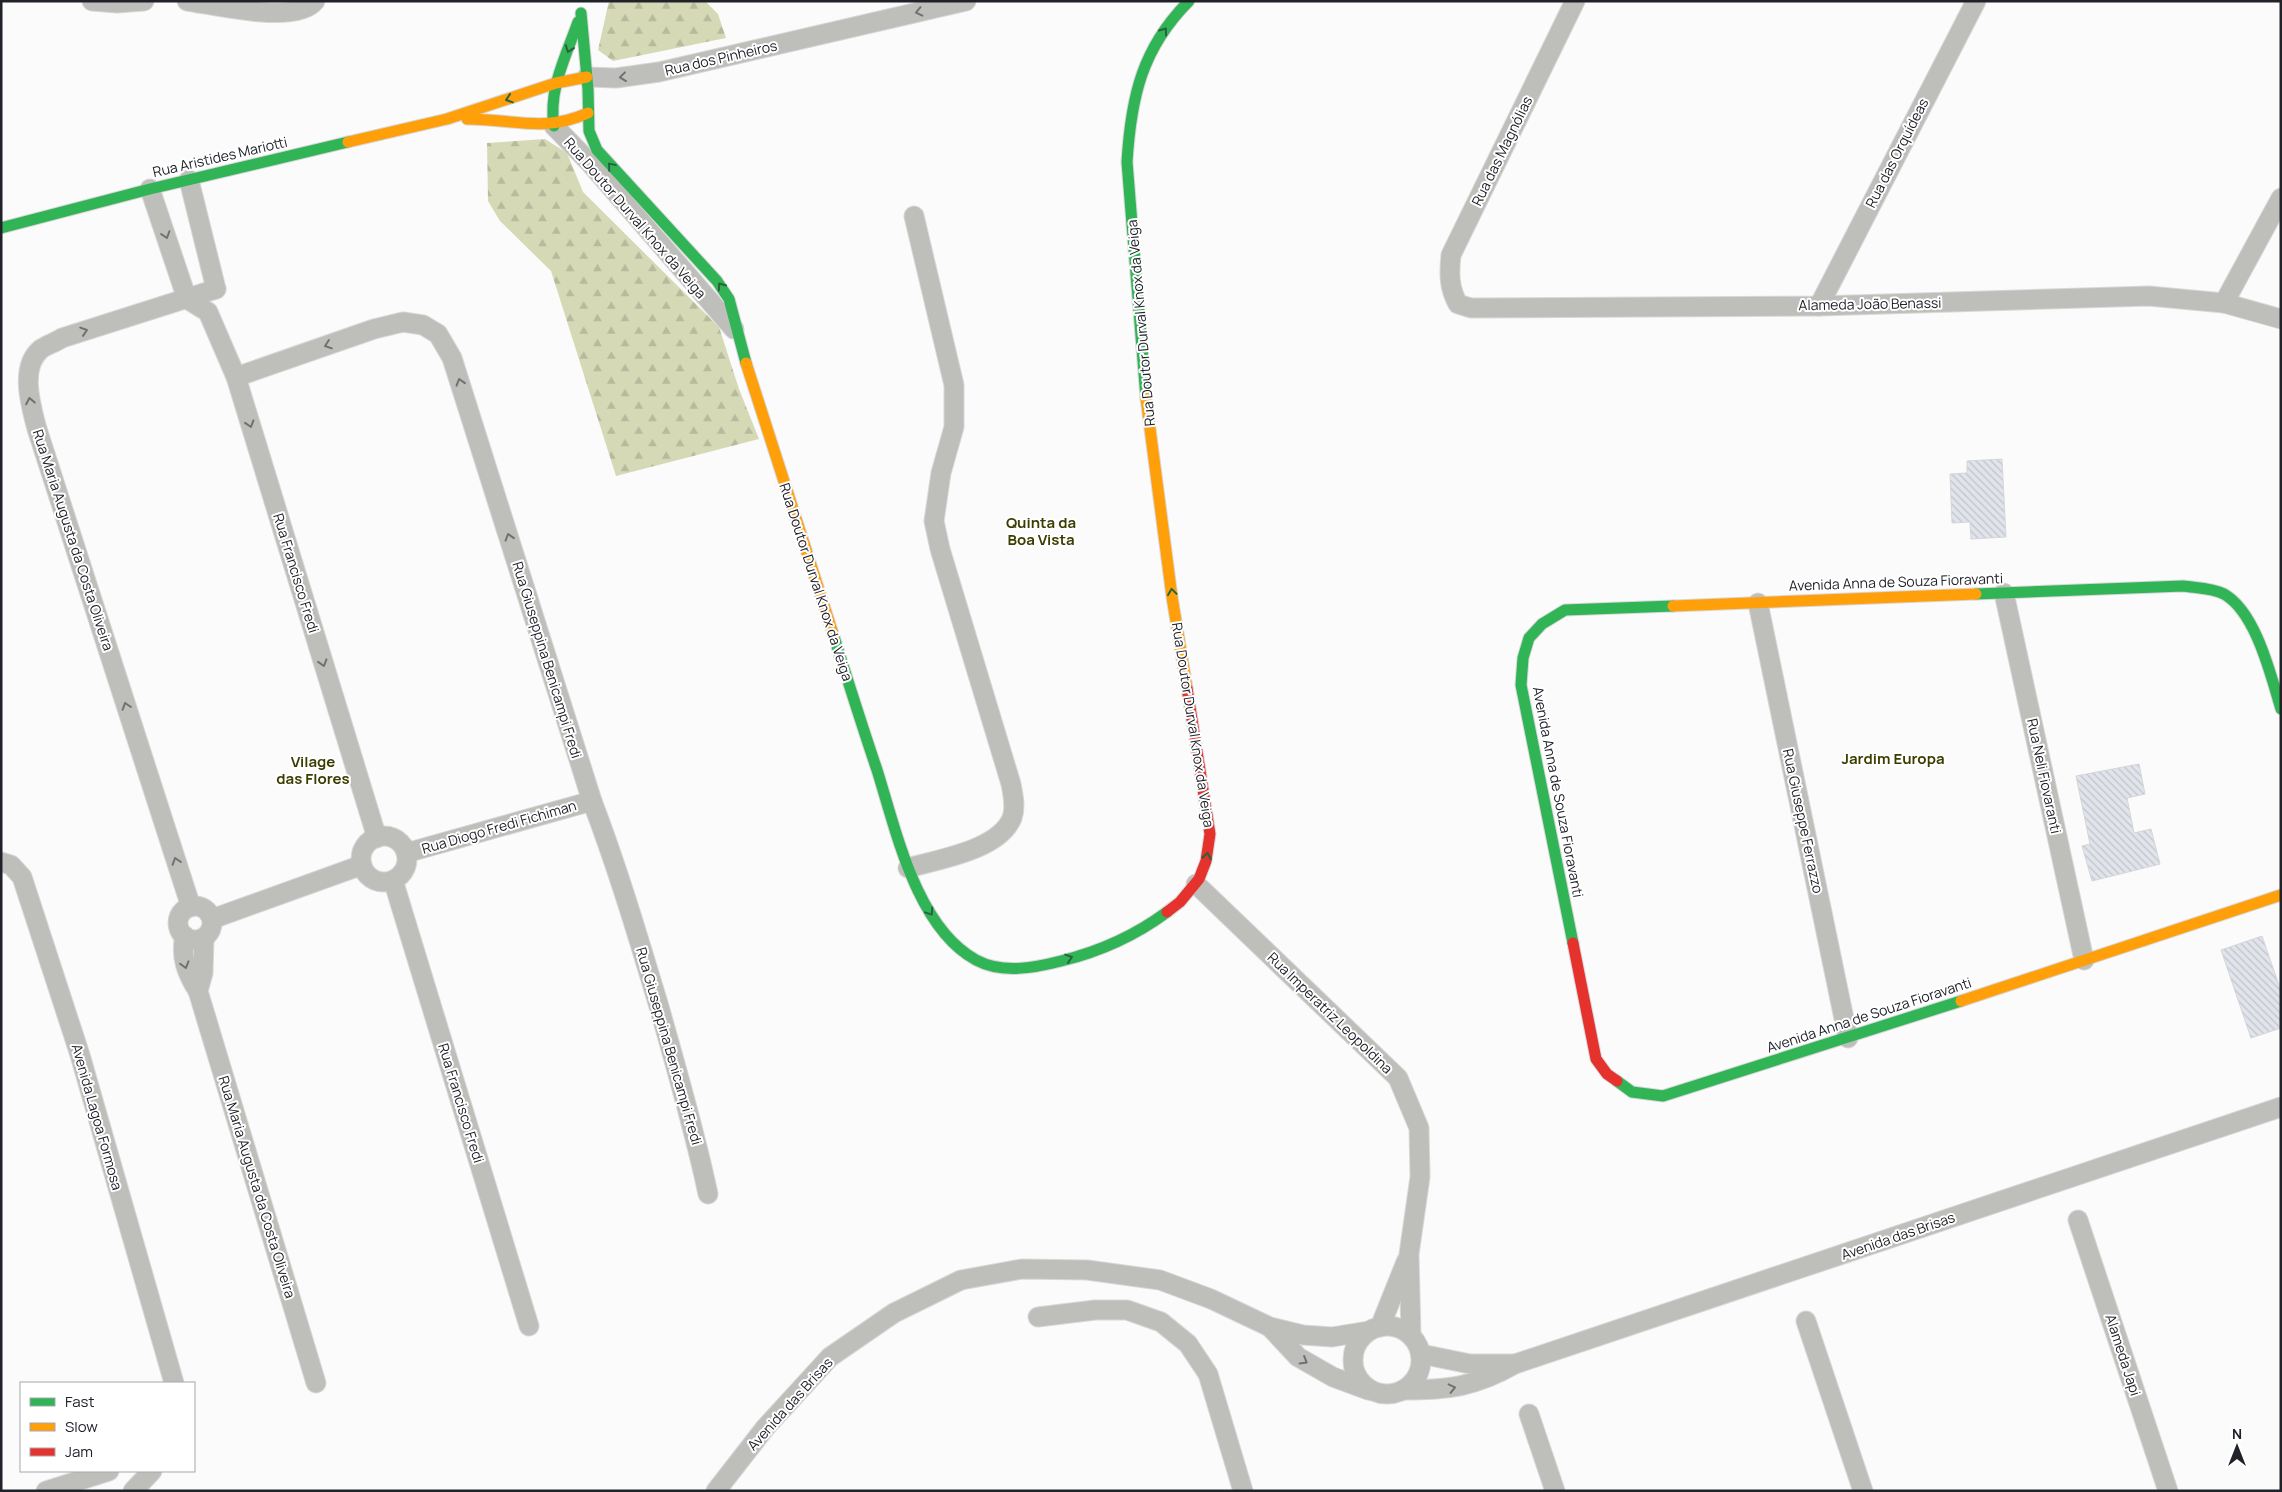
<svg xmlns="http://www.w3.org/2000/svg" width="2282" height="1492" font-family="Manrope,sans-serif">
<defs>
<pattern id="forest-firs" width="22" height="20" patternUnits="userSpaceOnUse" patternTransform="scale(1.25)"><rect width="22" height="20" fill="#d6d9b5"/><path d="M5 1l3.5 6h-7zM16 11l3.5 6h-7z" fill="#b7ba9c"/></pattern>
<pattern id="building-back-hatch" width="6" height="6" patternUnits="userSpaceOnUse" patternTransform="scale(1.25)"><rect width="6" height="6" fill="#e1e4eb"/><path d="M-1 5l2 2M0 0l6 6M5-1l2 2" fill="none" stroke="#c1c3ca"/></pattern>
</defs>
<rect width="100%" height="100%" fill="#fbfbfb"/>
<g fill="url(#forest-firs)">
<path d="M609,1h96l13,13 8,24 -113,23 -15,-11z"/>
<path d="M545,139l22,14 16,39 136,135 20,62 20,50 -143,37 -65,-205 -51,-50 -12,-20 -1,-58z"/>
</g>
<g fill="url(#building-back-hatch)" stroke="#d4d6da">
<path d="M2002,459l4,78 -35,2 -1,-17 -18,1 -2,-49 17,-1v-12z"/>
<path d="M2139,764l6,30 -18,4 7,35 17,-4 9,35 -68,17 -10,-35 8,-2 -14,-68z"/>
<path d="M2262,936l19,55v37l-30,10 -30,-88z"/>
</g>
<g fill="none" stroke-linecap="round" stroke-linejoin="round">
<g stroke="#d8d8da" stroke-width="21">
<g id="street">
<path d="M92,1l25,2 27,-2"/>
<path d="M187,1c28,4 109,24 128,0"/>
<path d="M1575,1l-124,254c-2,19 -2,33 7,49l13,4 348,-2 330,-10 75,7 57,16"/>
<path d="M587,77l29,1 43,-6 307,-71"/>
<path d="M554,126l37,38 143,165"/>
<path d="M189,180l27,109"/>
<path d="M150,189l37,110"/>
<path d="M187,299l21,13 28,65 141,461"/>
<path d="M2224,303l57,-105"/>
<path d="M1819,306l157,-305"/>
<path d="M236,377l138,-48 29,-7 20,3 15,9 14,24 140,443c26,68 47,139 68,209 17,61 35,122 48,184"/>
<path d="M2004,593l80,367"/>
<path d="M1758,603l90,435"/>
<circle cx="384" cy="859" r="23"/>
<path d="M406,853l186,-52"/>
<path d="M1,862l10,3 11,12 58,178 94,328"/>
<path d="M908,868c31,-9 91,-18 104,-50 4,-11 1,-23 -1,-34l-71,-235 -6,-28 7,-48 13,-46v-42l-40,-169"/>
<path d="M393,880l136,446"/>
<path d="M1196,884l202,194 21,50 1,49 -11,77 2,81"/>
<circle cx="195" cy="923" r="17"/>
<path d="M191,907l-154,-478c-6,-23 -18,-62 4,-80 6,-4 15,-7 21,-11l154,-49"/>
<path d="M212,919l150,-54"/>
<path d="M185,936c-5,21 2,38 13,55l118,392"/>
<path d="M198,991l5,-18 1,-35"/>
<path d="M2078,1220l90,271"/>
<path d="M1038,1317l57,-7h32l34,12 27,22 20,30 35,117"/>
<path d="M1806,1321l57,170"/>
<circle cx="1387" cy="1360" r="34"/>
<path d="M1270,1327l28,30 35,20 35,13"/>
<path d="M1380,1327l26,-65"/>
<path d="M1421,1354l49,10h43"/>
<path d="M1403,1390c45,0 72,-3 112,-26l766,-257"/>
<path d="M1529,1414l26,77"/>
<path d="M46,1491l63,-20"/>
<path d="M133,1491l19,-20"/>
<path d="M716,1491l49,-63 65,-71 64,-44 67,-33 61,-11 65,1 73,10 51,19 59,28 33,8 29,2 37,-6"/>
</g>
</g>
<g stroke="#d8d8da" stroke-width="13">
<g id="fast">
<path d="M581,13l7,76 1,42 8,19 120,131 12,18 17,64"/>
<path d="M554,126c-6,-36 12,-70 24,-104"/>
<path d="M1,228l149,-39 198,-47"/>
<path d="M1146,398l-19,-236c4,-65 15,-114 62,-161"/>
<path d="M1976,594l207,-8c14,2 29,2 41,8 32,18 47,82 57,115"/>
<path d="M834,637c14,44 28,89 43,133 19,60 39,157 99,190 26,14 58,8 85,1 37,-9 75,-26 106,-49"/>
<path d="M1573,943l-52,-258 2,-27 6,-20 13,-14 23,-14 108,-4"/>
<path d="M1617,1081l15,11 31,4 298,-95"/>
</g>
</g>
<g stroke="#d8d8da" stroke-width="13">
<g id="slow">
<path d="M467,119c47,0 76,14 121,-6"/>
<path d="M348,142l99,-23 109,-36 31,-6"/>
<path d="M746,363l88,274"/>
<path d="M1146,398l26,199 15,91"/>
<path d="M1673,606l303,-12"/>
<path d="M1961,1001l320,-106"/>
</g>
</g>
<g stroke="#d8d8da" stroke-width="13">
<g id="jam">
<path d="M1167,912l13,-10 19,-23 7,-18 4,-27 -23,-146"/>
<path d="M1573,943l23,116 11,15 10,7"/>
</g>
</g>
<use href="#street" stroke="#bebebb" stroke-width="19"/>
<use href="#fast" stroke="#30b455" stroke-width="11"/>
<use href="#slow" stroke="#ff9f0a" stroke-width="11"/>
<use href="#jam" stroke="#e5322d" stroke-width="11"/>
</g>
<defs><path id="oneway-chevron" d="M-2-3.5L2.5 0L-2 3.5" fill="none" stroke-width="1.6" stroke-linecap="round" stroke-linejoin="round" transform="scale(1.25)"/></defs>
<g stroke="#6f7072">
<use href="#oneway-chevron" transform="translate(919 12) rotate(167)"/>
<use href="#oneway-chevron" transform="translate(623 77) rotate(173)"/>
<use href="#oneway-chevron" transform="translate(166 235) rotate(72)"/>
<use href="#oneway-chevron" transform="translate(84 331) rotate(-18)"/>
<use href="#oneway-chevron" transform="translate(328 345) rotate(161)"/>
<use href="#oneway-chevron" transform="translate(460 382) rotate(-107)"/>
<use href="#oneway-chevron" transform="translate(30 401) rotate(-101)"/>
<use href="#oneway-chevron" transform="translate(250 424) rotate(73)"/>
<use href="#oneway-chevron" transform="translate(509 537) rotate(-107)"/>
<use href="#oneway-chevron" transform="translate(323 663) rotate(73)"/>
<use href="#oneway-chevron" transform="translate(126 706) rotate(-108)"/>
<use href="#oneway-chevron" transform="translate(176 861) rotate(-108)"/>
<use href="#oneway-chevron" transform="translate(185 965) rotate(74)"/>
<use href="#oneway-chevron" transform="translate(1304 1361) rotate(31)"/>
<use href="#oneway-chevron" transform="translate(1452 1388) rotate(-13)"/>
</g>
<g stroke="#27643d">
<use href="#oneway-chevron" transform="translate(1164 31) rotate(-54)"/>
<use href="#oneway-chevron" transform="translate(569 49) rotate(110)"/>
<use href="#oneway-chevron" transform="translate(509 99) rotate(162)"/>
<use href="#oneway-chevron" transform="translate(611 166) rotate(-130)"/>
<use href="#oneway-chevron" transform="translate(721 286) rotate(-125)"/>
<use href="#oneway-chevron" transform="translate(1172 592) rotate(-98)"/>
<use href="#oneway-chevron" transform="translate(1207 856) rotate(-80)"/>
<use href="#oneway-chevron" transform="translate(930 912) rotate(56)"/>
<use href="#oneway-chevron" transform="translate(1069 958) rotate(-18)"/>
</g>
<g text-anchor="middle" stroke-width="4" stroke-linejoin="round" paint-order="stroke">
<g font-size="14" fill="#20222a" stroke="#fff">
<text transform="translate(721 58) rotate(-13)" y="5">Rua dos Pinheiros</text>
<text transform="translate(1502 151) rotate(-64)" y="5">Rua das Magnólias</text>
<text transform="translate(1897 153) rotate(-63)" y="5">Rua das Orquídeas</text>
<text transform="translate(220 157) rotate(-13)" y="5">Rua Aristides Mariotti</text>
<text transform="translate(635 218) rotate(49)" y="5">Rua Doutor Durval Knox da Veiga</text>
<text transform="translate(1870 304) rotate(-1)" y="5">Alameda João Benassi</text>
<text transform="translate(1141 323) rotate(-95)" y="5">Rua Doutor Durval Knox da Veiga</text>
<text transform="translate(73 540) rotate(72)" y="5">Rua Maria Augusta da Costa Oliveira</text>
<text transform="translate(296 573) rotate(73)" y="5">Rua Francisco Fredi</text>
<text transform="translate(816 582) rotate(72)" y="5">Rua Doutor Durval Knox da Veiga</text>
<text transform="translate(1896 582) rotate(-2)" y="5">Avenida Anna de Souza Fioravanti</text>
<text transform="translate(547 660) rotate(73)" y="5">Rua Giuseppina Benicampi Fredi</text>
<text transform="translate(1193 725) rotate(81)" y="5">Rua Doutor Durval Knox da Veiga</text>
<text transform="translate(2044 776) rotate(78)" y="5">Rua Neli Fiovaranti</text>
<text transform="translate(1558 792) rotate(79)" y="5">Avenida Anna de Souza Fioravanti</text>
<text transform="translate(1803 821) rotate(78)" y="5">Rua Giuseppe Ferrazzo</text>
<text transform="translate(499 827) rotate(-16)" y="5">Rua Diogo Fredi Fichiman</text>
<text transform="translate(1330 1013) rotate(44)" y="5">Rua Imperatriz Leopoldina</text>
<text transform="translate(1869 1015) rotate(-18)" y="5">Avenida Anna de Souza Fioravanti</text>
<text transform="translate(669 1046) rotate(74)" y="5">Rua Giuseppina Benicampi Fredi</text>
<text transform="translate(461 1103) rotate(73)" y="5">Rua Francisco Fredi</text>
<text transform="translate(97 1117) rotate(74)" y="5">Avenida Lagoa Formosa</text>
<text transform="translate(257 1187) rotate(73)" y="5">Rua Maria Augusta da Costa Oliveira</text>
<text transform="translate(1898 1236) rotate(-19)" y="5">Avenida das Brisas</text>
<text transform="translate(2123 1355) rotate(72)" y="5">Alameda Japi</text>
<text transform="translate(790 1404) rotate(-48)" y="5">Avenida das Brisas</text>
</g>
<g font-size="15" font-weight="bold" fill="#3b3e00" stroke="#fff">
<text x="1041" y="528">Quinta da<tspan x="1041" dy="17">Boa Vista</tspan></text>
<text x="1893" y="764">Jardim Europa</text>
<text x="313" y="767">Vilage<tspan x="313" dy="17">das Flores</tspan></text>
</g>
</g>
<rect width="2282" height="1492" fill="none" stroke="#20222a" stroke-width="5"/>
<rect x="20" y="1382" width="175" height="90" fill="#ffffff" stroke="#a6a7aa"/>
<rect x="30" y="1398" width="25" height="8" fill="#30b455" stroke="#a6a7aa"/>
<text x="65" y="1407" font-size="15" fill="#20222a">Fast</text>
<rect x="30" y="1423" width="25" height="8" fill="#ff9f0a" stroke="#a6a7aa"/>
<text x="65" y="1432" font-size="15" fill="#20222a">Slow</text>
<rect x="30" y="1448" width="25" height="8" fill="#e5322d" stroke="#a6a7aa"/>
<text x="65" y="1457" font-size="15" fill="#20222a">Jam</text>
<g transform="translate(2237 1447)" stroke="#ffffff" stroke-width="4" paint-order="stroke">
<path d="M0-4L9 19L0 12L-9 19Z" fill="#20222a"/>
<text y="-8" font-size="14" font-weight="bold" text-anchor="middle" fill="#20222a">N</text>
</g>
</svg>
